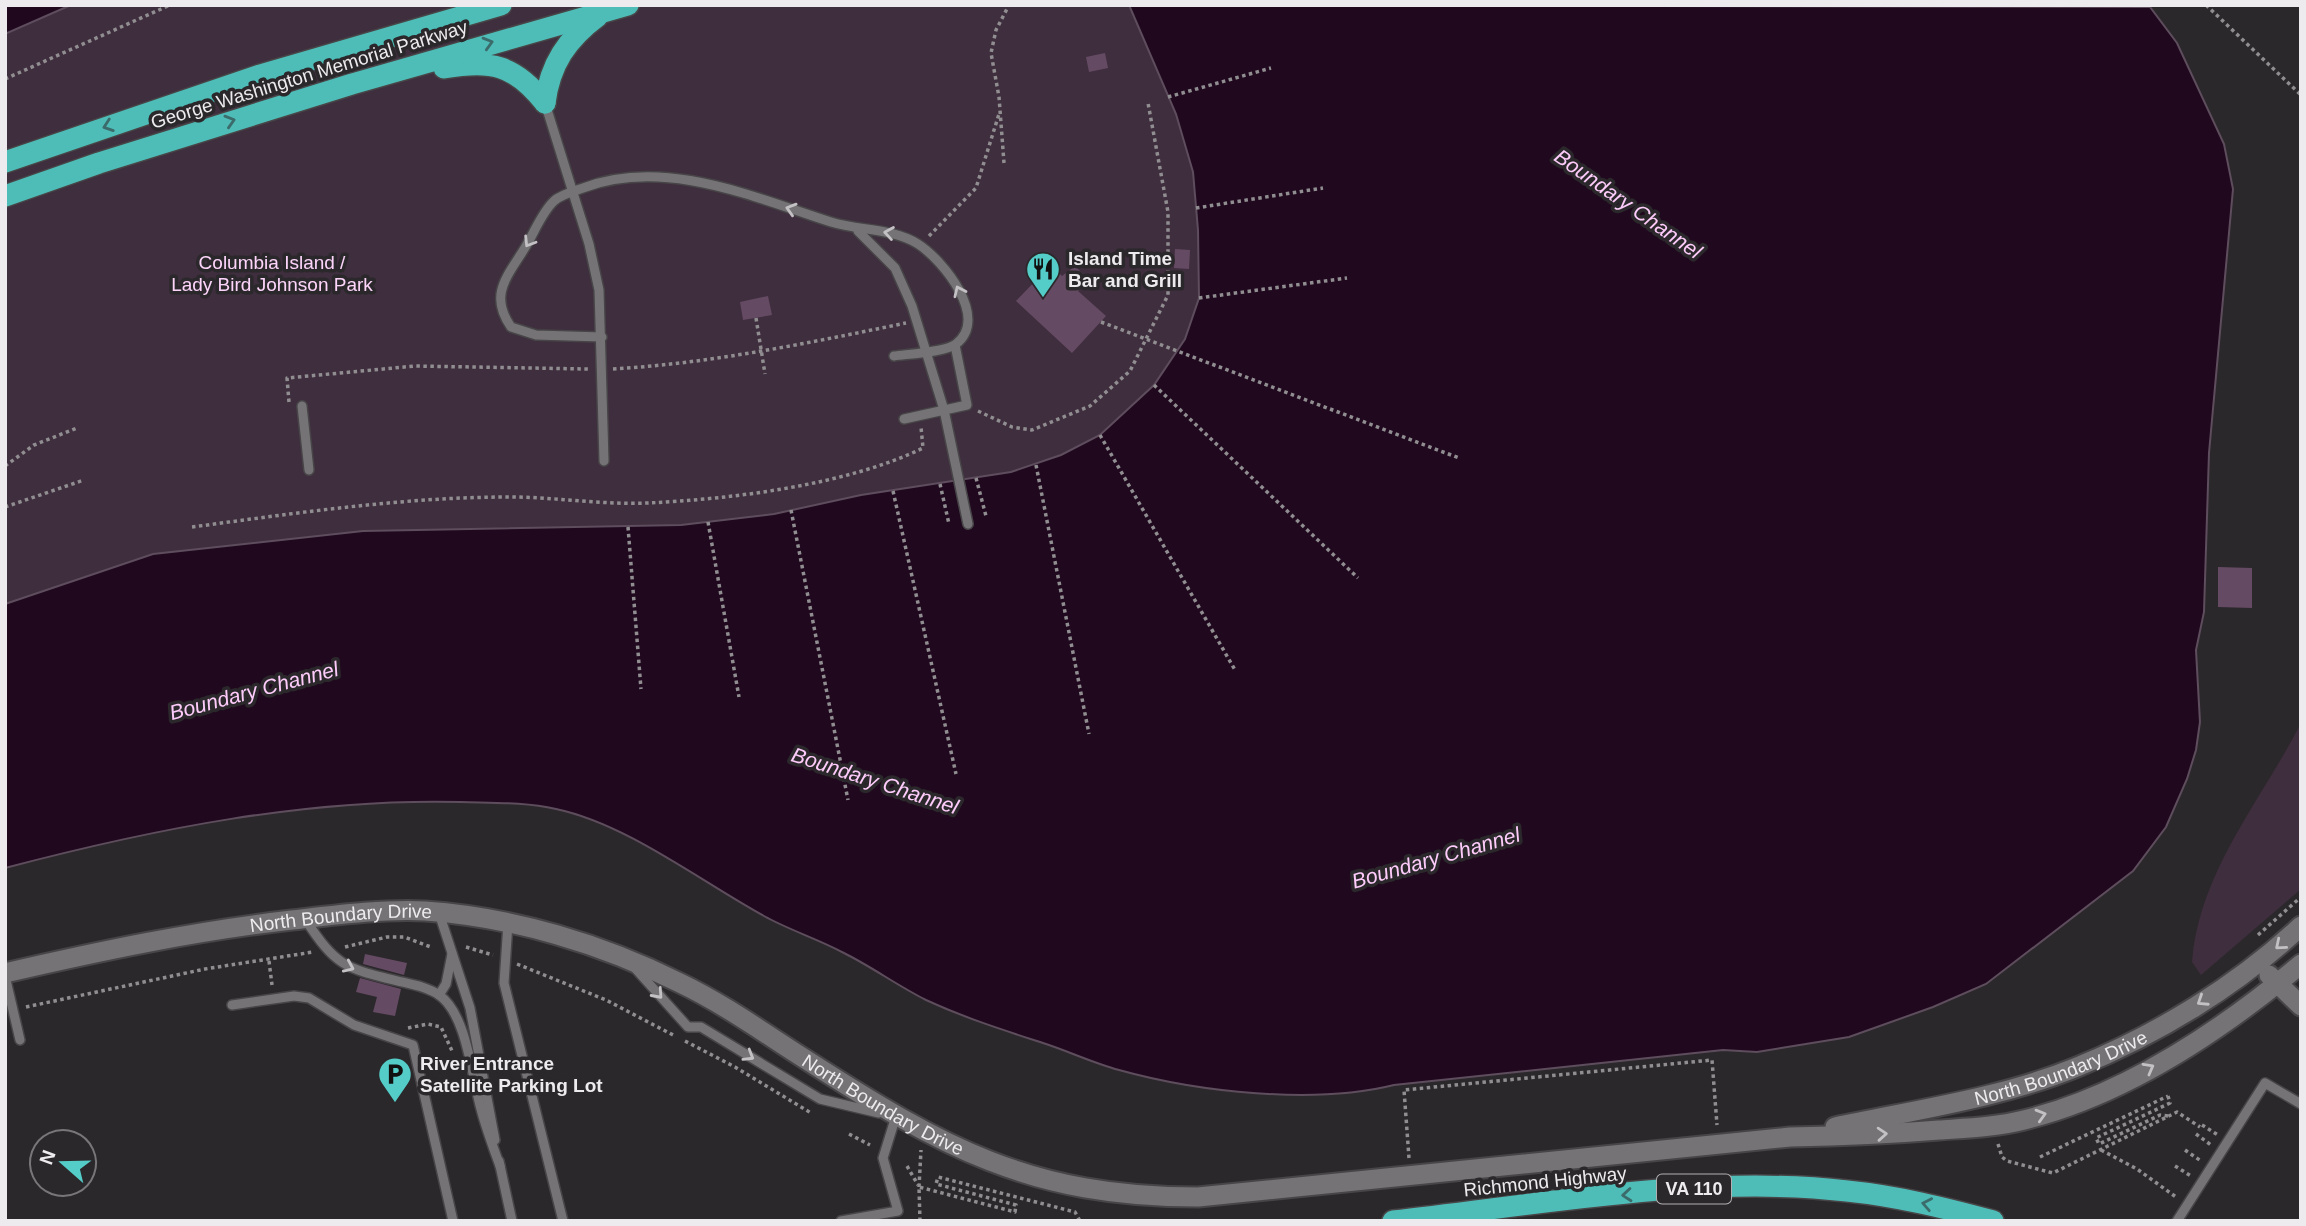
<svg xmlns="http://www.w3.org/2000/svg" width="2306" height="1226" font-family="Helvetica,sans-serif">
<rect width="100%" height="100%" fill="#2b282b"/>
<g fill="#3f2e3e">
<path d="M71,5h1058l47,109 17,58 5,58 1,68 -14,41 -31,46 -54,50 -39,20 -50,17 -150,23 -87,19 -93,11 -318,6 -210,23 -148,50v-570z"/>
<path d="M2301,723v166l-100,86 -9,-13c7,-90 69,-161 109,-239z"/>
</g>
<g fill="#20091f" stroke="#5e4d5d" stroke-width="2">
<path d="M5,5h66l-66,29z"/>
<path d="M1129,5l1021,2 27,36 47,101 9,45 -24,264 -5,159 -8,38 4,72 -4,28 -9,29 -21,48 -33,44 -147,113 -53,23 -84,30 -92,15 -34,-2 -329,35c-80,20 -196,7 -275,-15 -26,-7 -51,-19 -76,-27 -40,-13 -78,-25 -117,-43 -28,-14 -54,-33 -82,-47 -26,-14 -55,-23 -80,-37 -64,-35 -137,-92 -208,-107 -31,-7 -64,-6 -95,-7 -153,-4 -308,27 -456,66v-264l148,-50 210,-23 318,-6 93,-11 87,-19 150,-23 50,-17 39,-20 54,-50 31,-46 14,-41 -1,-68 -5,-58 -17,-58z"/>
</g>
<g fill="#654a63">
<path d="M1105,53l3,15 -19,4 -3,-15z"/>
<path d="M1175,249l15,1 -1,19 -15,-1z"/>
<path d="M1048,262l14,14 13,-10 14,14 -11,11 28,25 -34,37 -56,-52 23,-24 -3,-2z"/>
<path d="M768,296l4,19 -29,5 -3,-18z"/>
<path d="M2218,567l34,1v40l-34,-1z"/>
<path d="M365,954l42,9 -3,12 -41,-11z"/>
<path d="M360,978l41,11 -6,27 -22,-4 4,-15 -21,-5z"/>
</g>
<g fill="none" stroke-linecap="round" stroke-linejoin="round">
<g stroke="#474547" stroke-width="12">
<g id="service">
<path d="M545,103l44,141 10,46 5,171"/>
<path d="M858,231l37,37 17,38 32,104 24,114"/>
<path d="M602,337l-66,-2 -25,-8c-23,-33 -3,-51 15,-81 8,-13 16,-34 28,-45 6,-6 20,-10 29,-13 81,-31 170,9 248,34 29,9 61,6 87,22 25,16 72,74 38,100 -10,8 -48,10 -62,12"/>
<path d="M302,406l7,64"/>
<path d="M904,419l63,-14 -12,-60"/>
<path d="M439,913l31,95 25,132"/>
<path d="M305,919c31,47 39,49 93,62 13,3 30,6 41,14 28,19 33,83 42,114 5,19 12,38 19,57"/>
<path d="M508,923l-4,60 59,238"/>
<path d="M634,967l54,60h13l119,72 59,14"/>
<path d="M5,976l15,64"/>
<path d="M439,995l7,-11 6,-30"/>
<path d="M232,1005l62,-9 15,2 45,27 59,20 40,176"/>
<path d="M499,1161l13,60"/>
<path d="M841,1221l57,-10 -15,-53 13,-42h-3"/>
<path d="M2177,1221l88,-138 36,21"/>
</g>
</g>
<g stroke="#474547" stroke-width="23">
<g id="tertiary">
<path id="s1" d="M5,973c95,-22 190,-42 287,-53 44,-5 89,-11 133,-9 88,6 177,33 255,72 44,21 84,50 125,76 137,88 225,138 393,138l592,-60c50,-1 99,-3 149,-7 28,-2 57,-3 85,-10 102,-25 197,-89 277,-156"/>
<path d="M2269,975l32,31"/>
<path id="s2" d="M1835,1127c80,-17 166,-29 242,-60 81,-33 160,-81 224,-141"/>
</g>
</g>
<g stroke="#474547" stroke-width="24">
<g id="motorway">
<path d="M444,68c47,-8 70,-4 101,35"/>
<path d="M545,103c5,-39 22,-64 53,-87"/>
<path d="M5,162l255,-87 241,-70"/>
<path d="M5,196l94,-33 253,-79 276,-79"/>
<path d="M1393,1221c145,-16 308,-47 454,-30 50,5 98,17 146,30"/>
</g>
</g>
<g stroke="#918e91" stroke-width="3.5" stroke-dasharray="3.5 3.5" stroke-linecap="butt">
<path d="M2206,5l95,90"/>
<path d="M5,79l165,-74"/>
<path d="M1168,97l103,-29"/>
<path d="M1004,163l-5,-66 -8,-44 5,-23 13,-25"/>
<path d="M1196,208l127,-20"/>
<path d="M929,236l47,-48 23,-74"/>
<path d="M1199,298l148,-20"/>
<path d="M756,318l9,56"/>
<path d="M1101,322l358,136"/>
<path d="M613,369c100,-6 195,-26 293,-46"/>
<path d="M1154,385l204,193"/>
<path d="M289,402l-2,-24 128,-12 173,3"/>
<path d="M978,411l34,16 20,3 58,-24 40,-35 38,-76v-83l-20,-109"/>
<path d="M1100,435l135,235"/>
<path d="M1036,465l53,269"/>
<path d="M5,466l29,-21 43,-17"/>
<path d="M976,478l10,38"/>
<path d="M940,484l9,40"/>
<path d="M893,491l63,283"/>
<path d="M5,507l79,-27"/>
<path d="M791,510l57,290"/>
<path d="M708,522l31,175"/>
<path d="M192,527c105,-14 212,-30 318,-30 46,0 92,8 138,6 84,-4 199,-18 275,-55l-2,-21"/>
<path d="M628,527l13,162"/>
<path d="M2258,935l43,-38"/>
<path d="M345,947l42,-10h17l27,10"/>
<path d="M466,947l27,8"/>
<path d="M269,961l3,24"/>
<path d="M517,964l89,36 69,36"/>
<path d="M26,1007l179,-38 108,-17"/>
<path d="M408,1028l20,-4 13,3 12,26"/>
<path d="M685,1041l50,26 76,46"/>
<path d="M2168,1116l-8,-1 -61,29 -3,-6 74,-35 -2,-7"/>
<path d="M2202,1125l16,10"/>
<path d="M849,1134l21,11"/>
<path d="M2196,1134l15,11"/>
<path d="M1998,1144l4,13 5,4 46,12 124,-61 23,15"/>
<path d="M2101,1150l36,19 39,28"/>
<path d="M2185,1150l16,11"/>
<path d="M2040,1157l128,-61"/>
<path d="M1409,1158l-5,-68 308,-30 5,65"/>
<path d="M907,1166l11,19"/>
<path d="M2175,1166l16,10"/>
<path d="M919,1187l2,-37"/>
<path d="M920,1221l-1,-34 96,25 1,-7 -80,-21 2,-7 137,35 5,9"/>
</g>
<use href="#service" stroke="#767376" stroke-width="9"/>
<use href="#tertiary" stroke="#767376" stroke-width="19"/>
<use href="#motorway" stroke="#4ebdb8" stroke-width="21"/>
</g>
<defs><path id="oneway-chevron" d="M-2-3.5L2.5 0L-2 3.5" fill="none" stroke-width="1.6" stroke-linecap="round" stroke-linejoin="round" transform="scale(1.75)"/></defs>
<g stroke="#3b6b6a">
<use href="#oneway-chevron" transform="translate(488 43) rotate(-16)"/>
<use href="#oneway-chevron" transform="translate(230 121) rotate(-17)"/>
<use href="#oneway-chevron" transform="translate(108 126) rotate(161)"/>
<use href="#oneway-chevron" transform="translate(1627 1195) rotate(175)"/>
<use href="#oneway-chevron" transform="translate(1927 1204) rotate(-169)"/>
</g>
<g stroke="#c3c1c3">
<use href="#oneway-chevron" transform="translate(791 209) rotate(-163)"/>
<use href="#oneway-chevron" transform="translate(889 233) rotate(-171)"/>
<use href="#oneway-chevron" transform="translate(529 242) rotate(122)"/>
<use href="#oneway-chevron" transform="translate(959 291) rotate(-115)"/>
<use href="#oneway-chevron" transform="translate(2280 945) rotate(140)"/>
<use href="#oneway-chevron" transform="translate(349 967) rotate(24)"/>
<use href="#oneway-chevron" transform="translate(658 994) rotate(48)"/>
<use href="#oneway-chevron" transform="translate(2202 1001) rotate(147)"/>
<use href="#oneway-chevron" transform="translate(749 1056) rotate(31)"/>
<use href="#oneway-chevron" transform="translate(2149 1068) rotate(-29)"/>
<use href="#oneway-chevron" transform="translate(2041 1115) rotate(-16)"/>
<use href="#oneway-chevron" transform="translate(1882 1134) rotate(-4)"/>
</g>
<defs>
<g id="restaurant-pin" transform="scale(1.75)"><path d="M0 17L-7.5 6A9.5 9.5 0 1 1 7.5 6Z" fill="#54cdc8" stroke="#2b282b"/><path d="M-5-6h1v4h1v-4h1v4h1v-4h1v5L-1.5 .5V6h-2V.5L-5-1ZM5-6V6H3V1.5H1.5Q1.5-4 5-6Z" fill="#111"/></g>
<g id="parking-pin" transform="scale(1.75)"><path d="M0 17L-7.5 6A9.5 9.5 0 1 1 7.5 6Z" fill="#54cdc8" stroke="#2b282b"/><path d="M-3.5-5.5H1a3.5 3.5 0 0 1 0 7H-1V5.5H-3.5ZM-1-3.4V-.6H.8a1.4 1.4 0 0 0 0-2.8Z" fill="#111"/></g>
</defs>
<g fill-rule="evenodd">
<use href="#restaurant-pin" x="1043" y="269"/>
<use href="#parking-pin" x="395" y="1074"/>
</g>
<g text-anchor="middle" stroke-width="7" stroke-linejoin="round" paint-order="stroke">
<rect fill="#2b282b" stroke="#b3b0b3" stroke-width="2" x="1657" y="1174.5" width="74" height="29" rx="5"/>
<g font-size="18" font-weight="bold" fill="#edebed">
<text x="1694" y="1195">VA 110</text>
</g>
<g font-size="19" fill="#edebed" stroke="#2b282b">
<text transform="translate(309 74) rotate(-17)" y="7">George Washington Memorial Parkway</text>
<text dy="7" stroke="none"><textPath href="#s1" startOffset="341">North Boundary Drive</textPath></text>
<text dy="7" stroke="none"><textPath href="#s2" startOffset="234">North Boundary Drive</textPath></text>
<text dy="7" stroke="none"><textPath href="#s1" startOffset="929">North Boundary Drive</textPath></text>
<text transform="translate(1545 1181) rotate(-6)" y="7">Richmond Highway</text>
</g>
<g font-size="19" font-weight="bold" fill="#edebed" stroke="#2b282b" text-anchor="start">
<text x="1068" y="265">Island Time<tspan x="1068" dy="22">Bar and Grill</tspan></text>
<text x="420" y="1070">River Entrance<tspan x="420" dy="22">Satellite Parking Lot</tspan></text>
</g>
<g font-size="19" fill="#fdd5fb" stroke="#2b282b">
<text x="272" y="269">Columbia Island /<tspan x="272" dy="22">Lady Bird Johnson Park</tspan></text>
</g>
<g font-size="21" font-style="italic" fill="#feccfb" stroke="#2b282b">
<text transform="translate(1628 204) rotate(35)" y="7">Boundary Channel</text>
<text transform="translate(254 691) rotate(-15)" y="7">Boundary Channel</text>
<text transform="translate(875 781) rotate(18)" y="7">Boundary Channel</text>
<text transform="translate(1436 858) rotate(-16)" y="7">Boundary Channel</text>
</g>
</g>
<rect width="2306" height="1226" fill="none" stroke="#edebed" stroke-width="14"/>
<g transform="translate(63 1163) rotate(290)"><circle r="33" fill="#2b282b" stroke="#797679" stroke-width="2"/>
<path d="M0-5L12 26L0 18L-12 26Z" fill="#54cdc8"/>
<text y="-10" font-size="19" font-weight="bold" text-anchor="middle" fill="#edebed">N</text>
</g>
</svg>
